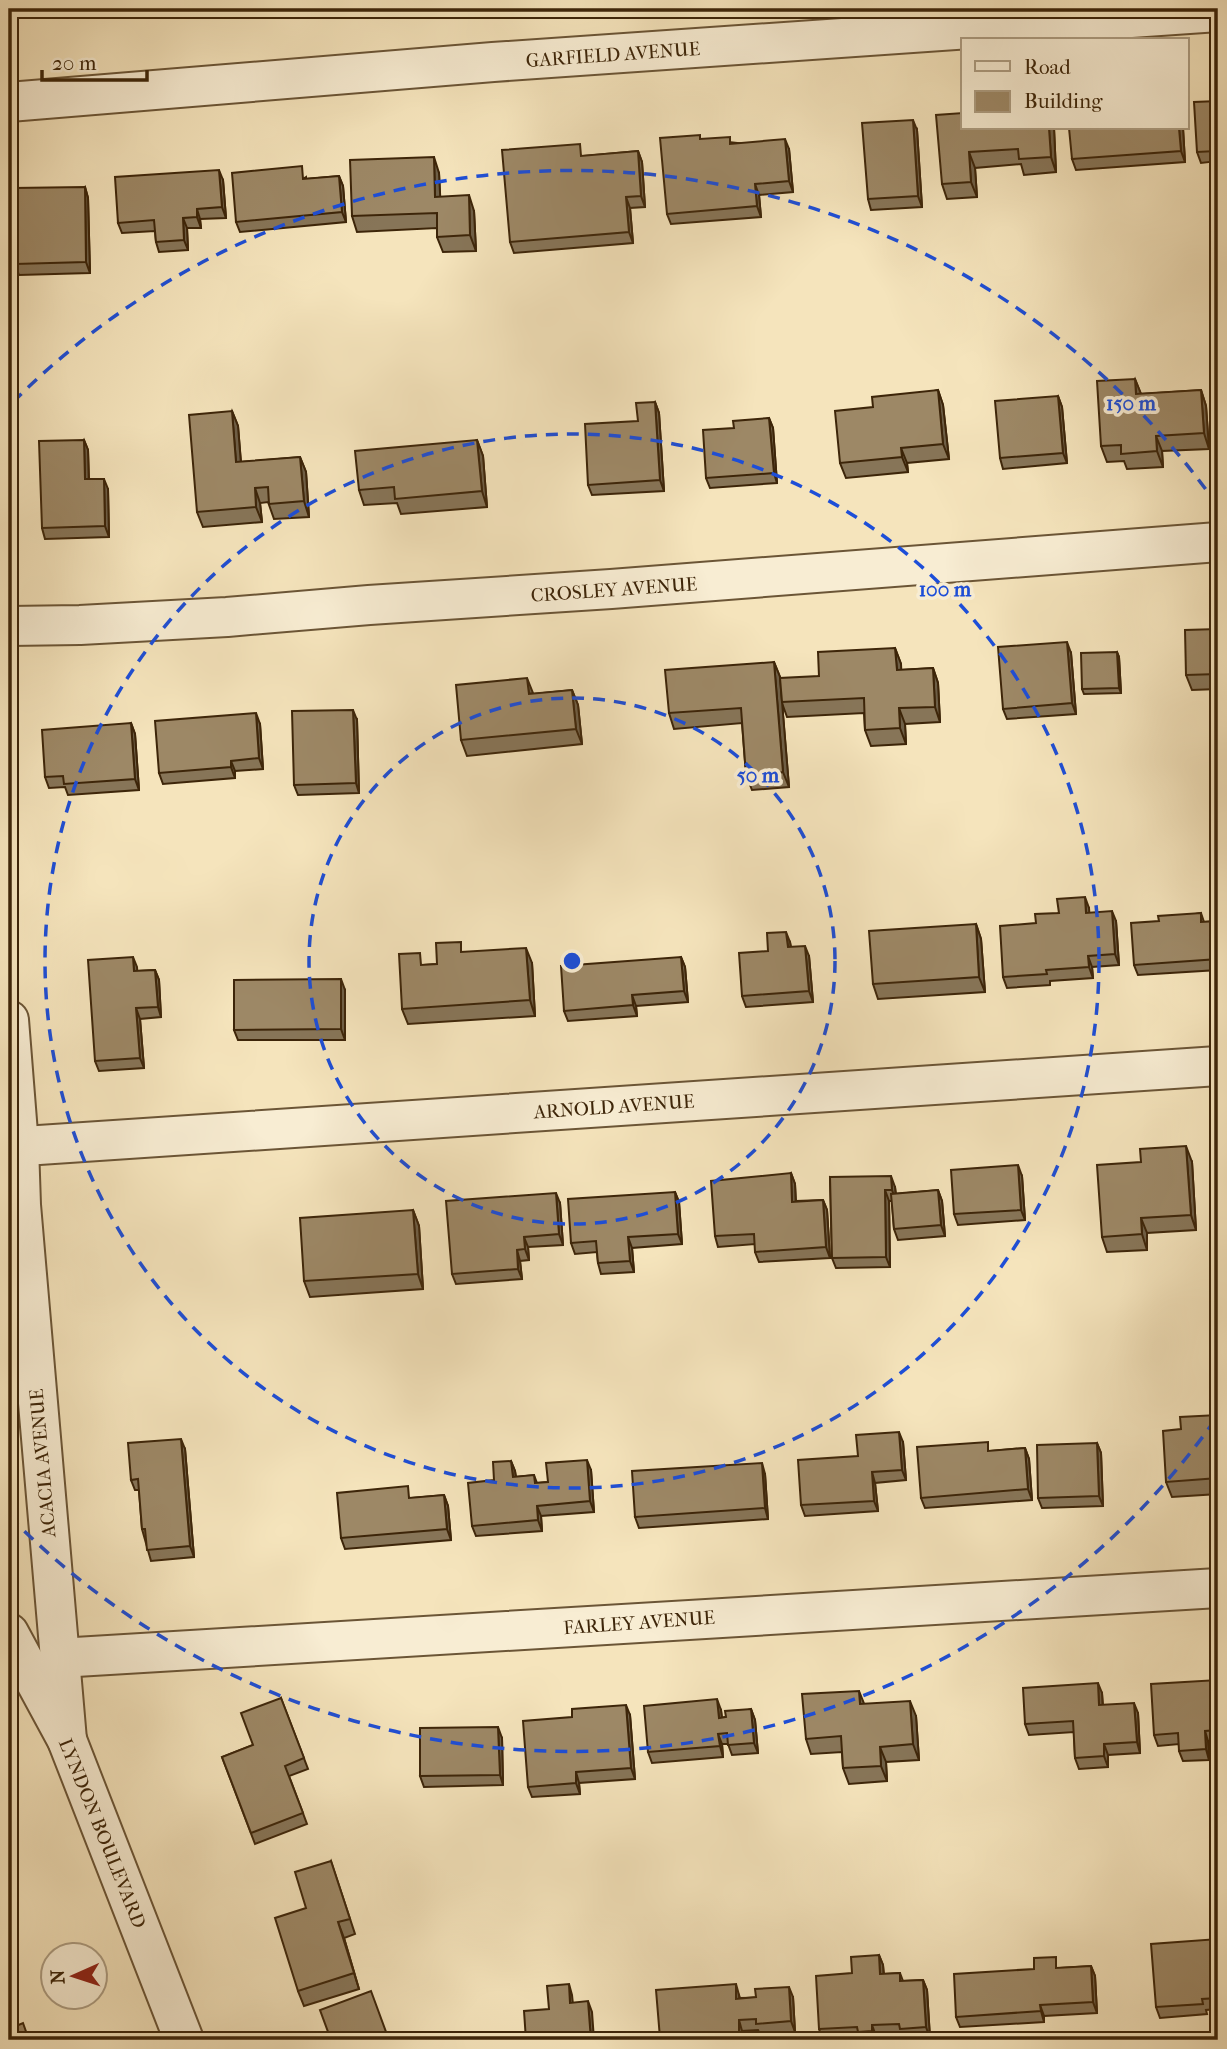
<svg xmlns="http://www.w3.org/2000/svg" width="1227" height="2049" font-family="'IM FELL French Canon',serif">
<rect width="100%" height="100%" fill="#f5e4bc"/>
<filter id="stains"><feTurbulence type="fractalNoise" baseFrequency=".00286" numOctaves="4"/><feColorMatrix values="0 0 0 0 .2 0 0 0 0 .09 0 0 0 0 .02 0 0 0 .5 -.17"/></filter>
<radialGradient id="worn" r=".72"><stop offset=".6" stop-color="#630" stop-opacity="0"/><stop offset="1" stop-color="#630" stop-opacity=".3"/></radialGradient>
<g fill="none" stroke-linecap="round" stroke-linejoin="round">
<g stroke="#6b5536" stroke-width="42">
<g id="minor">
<path d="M9,102l484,-40 725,-50"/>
<path d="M9,626l71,-1 147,-8 142,-12 242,-16 607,-47"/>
<path d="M9,1020l10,126 2,59 46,535"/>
<path d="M9,1147l1209,-81"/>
<path d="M9,1633l58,107 117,300"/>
<path d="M59,1658l1159,-70"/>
</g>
</g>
<use href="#minor" stroke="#f8edd3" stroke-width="38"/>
</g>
<g fill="#877558" stroke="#3d2509" stroke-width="2">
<path d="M1218,101v66l-1,-6 -16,2 -4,-11z"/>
<path d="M963,113l91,15 2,44 -32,3 -3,-11 -46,4 2,29 -30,2 -5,-15z"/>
<path d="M1183,128l2,34 -109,8 -4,-11z"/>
<path d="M917,130l5,77 -51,3 -3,-11z"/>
<path d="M702,139l87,10 4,43 -34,3 2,22 -90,7 -4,-10z"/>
<path d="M638,151l4,11 3,45 -15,1 3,35 -119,10 -4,-11 74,-86z"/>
<path d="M439,173l1,24 34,14 2,40 -33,1 -6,-15v-9l-80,4 -5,-16z"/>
<path d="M339,176l4,10 3,36 -106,10 -4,-10 70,-45v2z"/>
<path d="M223,180l3,38 -26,1 1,9h-14l1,22 -29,2 -3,-10 -1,-11 -33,2 -4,-10z"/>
<path d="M85,187l3,11 2,75 -71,2 -4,-11z"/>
<path d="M1135,379l6,15 60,-4 5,16 3,43 -47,2 1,16 -36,2 -3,-8 -17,1 -6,-16z"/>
<path d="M938,390l5,15 6,54 -42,4 1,9 -62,6 -6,-15 33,-56z"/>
<path d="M1058,396l4,11 5,56 -64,6 -3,-11z"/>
<path d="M655,402l4,11 5,78 -72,4 -4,-10 50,-64z"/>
<path d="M232,411l6,15 3,36 59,-5 6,15 3,45 -35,2 -6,-17 -8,1 2,19 -59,5 -6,-15z"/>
<path d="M769,418l4,10 4,55 -67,5 -4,-10 28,-50z"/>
<path d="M84,440l4,10 1,29 19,10 1,48 -64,2 -3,-11z"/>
<path d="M477,440l6,16 4,51 -86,7 -4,-11 -33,2 -5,-15z"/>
<path d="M1218,629v60l-26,1 -6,-15z"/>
<path d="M895,648l6,16v6l32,-2 5,15 2,39 -35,2 1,20 -35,2 -6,-16 -1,-17 -77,4 -5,-14 7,84 -37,3 -6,-15 -4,-52 -68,6 -5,-16 105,-51 6,15 1,19 38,-20z"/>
<path d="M1117,652l2,5 2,36 -37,1 -2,-5z"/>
<path d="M1071,653l5,61 -69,5 -4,-10z"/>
<path d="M572,690l6,15 4,39 -115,12 -6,-16 72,-46z"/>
<path d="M357,720l2,73 -61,2 -4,-10z"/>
<path d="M131,723l4,11 4,56 -71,5 -3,-8 -16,1 -4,-11z"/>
<path d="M260,724l3,45 -28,2v7l-72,6 -4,-11z"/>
<path d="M1089,908v5l27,8 3,44 -27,2 1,11 -43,3v4l-43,3 -4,-11 33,-54 23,-10z"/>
<path d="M1201,913l3,9 14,-1v49l-80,5 -4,-10 25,-44z"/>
<path d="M976,924l5,15 4,53 -107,7 -5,-15z"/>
<path d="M790,942l1,5 18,9 4,46 -67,5 -4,-11 26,-45z"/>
<path d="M465,952l67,11 3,53 -127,8 -6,-15 22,-44 13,-1z"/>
<path d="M681,957l4,10 3,35 -52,4 1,10 -69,5 -4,-10z"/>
<path d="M137,967v4l18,-1 4,10 2,37 -21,2 4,49 -45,3 -4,-10z"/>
<path d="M345,990v50h-107l-4,-10z"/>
<path d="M1192,1162l4,68 -49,3v17l-40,2 -5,-15z"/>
<path d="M791,1173l4,11 1,17 27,-1 4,10 3,48 -71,4 -4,-10v-8l-37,3 -3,-11z"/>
<path d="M1022,1176l3,44 -67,5 -4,-11z"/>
<path d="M830,1177l65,10 1,7 42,-4 4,11 3,35 -47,4 -4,-11 -2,-28h-3l1,66 -54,1 -4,-10z"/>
<path d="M675,1192l4,10 3,42 -50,4 2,24 -33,2 -3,-11 -1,-11 -22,2 -4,-11z"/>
<path d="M560,1203l3,42 -35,2 1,13 -9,1 2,18 -66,5 -4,-10z"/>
<path d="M413,1210l6,16 4,63 -113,8 -6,-16z"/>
<path d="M1218,1415v79l-46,3 -6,-15 15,-53z"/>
<path d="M903,1442l3,38 -31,3 3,28 -73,5 -4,-11 57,-49z"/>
<path d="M1097,1443l4,10 2,53 -61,2 -4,-10z"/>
<path d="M1025,1448l4,11 3,41 -107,8 -4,-10 70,-47z"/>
<path d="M185,1449l9,108 -43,4 -9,-32 -3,-39h-4l-4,-10z"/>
<path d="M511,1461l4,10 1,6 18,-2 3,8 11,-1 43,-12 3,42 -53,4 1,15 -66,5 -4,-10 22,-46z"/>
<path d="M765,1474l3,45 -129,9 -4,-11z"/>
<path d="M444,1495l4,11 3,34 -106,9 -4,-11 71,-40z"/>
<path d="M1218,1680v61h-10l1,19 -26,1 -4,-10v-7l-21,2 -4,-11z"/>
<path d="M1102,1693l1,12 35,8 2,40 -32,2v12l-29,2 -4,-11 -1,-26 -45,3 -4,-11z"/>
<path d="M281,1698l27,71 -19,7 18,48 -52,20 -33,-87 31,-12z"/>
<path d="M864,1704l52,12 3,44 -33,2 1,19 -38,3 -6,-16 -1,-16 -31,2 -5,-15z"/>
<path d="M751,1709l4,11 3,33 -26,2 -4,-11h-6l1,13 -71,6 -4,-11 73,-42 1,8z"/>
<path d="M630,1715l5,64 -56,4 1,11 -48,3 -4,-10z"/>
<path d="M502,1738l1,47 -79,2 -4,-11z"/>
<path d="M331,1861l24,73 -11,4 15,51 -55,17 -6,-15 8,-83z"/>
<path d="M1218,1939v70l-12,1 1,4 -47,4 -4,-11z"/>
<path d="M879,1955l4,10 1,9 16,-1 3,8 20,-1 4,10 3,48 -27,1 -1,-5 -26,2v4h-15l-1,-3 -37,3 -4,-11 33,-56z"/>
<path d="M1091,1966l4,10 2,37 -53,3v6l-84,5 -4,-10 104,-49z"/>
<path d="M739,1995l1,3 53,-1 2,35 -35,2 -2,-4 -16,1 1,9h-82l-1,-2z"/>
</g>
<g fill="#6e5f47" stroke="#3d2509" stroke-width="2">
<path d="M913,120l4,10 5,77 -4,-11z"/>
<path d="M1049,128h5l2,44 -5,-15z"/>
<path d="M1179,128h4l2,34 -4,-11z"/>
<path d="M785,139l4,10 4,43 -4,-11z"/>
<path d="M638,151l4,11 3,45 -4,-11z"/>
<path d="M969,152l6,16 2,29 -6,-15z"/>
<path d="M434,157l5,16 2,39 -6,-15z"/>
<path d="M219,170l4,10 3,38 -4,-11z"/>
<path d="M339,176l4,10 3,36 -4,-10z"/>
<path d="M755,184l4,11 2,22 -4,-11z"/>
<path d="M85,187l3,11 2,75 -4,-11z"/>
<path d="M469,195l5,16 2,40 -6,-16z"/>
<path d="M626,197l4,11 3,35 -4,-11z"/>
<path d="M197,209l3,10 1,9 -4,-11z"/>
<path d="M183,218l4,10 1,22 -4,-10z"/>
<path d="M1135,379l6,15h-5z"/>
<path d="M938,390l5,15 6,54 -6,-15z"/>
<path d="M1201,390l5,16 3,43 -5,-16z"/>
<path d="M1058,396l4,11 5,56 -4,-10z"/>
<path d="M655,402l4,11 5,78 -4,-11z"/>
<path d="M232,411l6,15 4,51 -6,-15z"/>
<path d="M769,418l4,10 4,55 -3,-10z"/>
<path d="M1156,436l6,15 1,16 -6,-16z"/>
<path d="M84,440l4,10 1,40 -4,-11z"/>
<path d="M477,440l6,16 4,51 -5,-16z"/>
<path d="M901,448l6,15 1,9 -6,-15z"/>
<path d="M300,457l6,15 3,45 -5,-16z"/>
<path d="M104,479l4,10 1,48 -4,-11z"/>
<path d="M255,488l5,15 2,19 -6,-15z"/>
<path d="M1067,642l4,11 5,61 -4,-11z"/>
<path d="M895,648l6,16 1,21 -5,-15z"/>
<path d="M1117,652l2,5 2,36 -2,-5z"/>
<path d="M774,662l6,15 9,110 -6,-15z"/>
<path d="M933,668l5,15 2,39 -5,-15z"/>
<path d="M527,678l6,15 -4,1z"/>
<path d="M572,690l6,15 4,39 -6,-15z"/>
<path d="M899,708l6,16 1,20 -6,-16z"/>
<path d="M353,710l4,10 2,73 -3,-10z"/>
<path d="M256,713l4,11 3,45 -4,-11z"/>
<path d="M131,723l4,11 4,56 -4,-11z"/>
<path d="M231,761l4,10v7l-4,-11z"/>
<path d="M1085,897l4,11 1,15 -4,-10z"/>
<path d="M1112,911l4,10 3,44 -4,-11z"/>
<path d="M976,924l5,15 4,53 -6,-15z"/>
<path d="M786,932l4,10 2,16 -4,-11z"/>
<path d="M805,946l4,10 4,46 -4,-11z"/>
<path d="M526,948l6,15 3,53 -5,-16z"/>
<path d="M1088,956l4,11 1,11 -4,-11z"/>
<path d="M133,957l4,10 1,15 -4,-11z"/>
<path d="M681,957l4,10 3,35 -4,-11z"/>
<path d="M155,970l4,10 2,37 -3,-10z"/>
<path d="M341,979l4,11v50l-4,-11z"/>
<path d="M632,995l4,11 1,10 -4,-11z"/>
<path d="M136,1008l4,11 4,49 -4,-10z"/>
<path d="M1186,1146l6,16 4,68 -5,-15z"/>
<path d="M1018,1165l4,11 3,44 -4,-10z"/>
<path d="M791,1173l4,11 1,28 -4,-10z"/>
<path d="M891,1176l4,11 1,14 -4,-11z"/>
<path d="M885,1190l4,11 1,66 -4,-10z"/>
<path d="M938,1190l4,11 3,35 -4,-11z"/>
<path d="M675,1192l4,10 3,42 -4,-10z"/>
<path d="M556,1193l4,10 3,42 -4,-11z"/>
<path d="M823,1200l4,10 3,48 -4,-11z"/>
<path d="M413,1210l6,16 4,63 -5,-15z"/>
<path d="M1141,1218l6,15v17l-5,-16z"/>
<path d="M524,1237l4,10 1,13 -4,-11z"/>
<path d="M628,1237l4,11 2,24 -4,-11z"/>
<path d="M517,1250l3,11 2,18 -4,-10z"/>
<path d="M899,1432l4,10 3,38 -4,-10z"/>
<path d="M181,1439l4,10 9,108 -4,-11z"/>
<path d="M1097,1443l4,10 2,53 -4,-10z"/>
<path d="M1025,1448l4,11 3,41 -4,-11z"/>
<path d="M587,1460l4,10 3,42 -4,-11z"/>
<path d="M511,1461l4,10 2,17 -4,-11z"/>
<path d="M762,1463l3,11 3,45 -3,-11z"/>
<path d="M872,1472l3,11 3,28 -4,-10z"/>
<path d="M444,1495l4,11 3,34 -4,-11z"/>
<path d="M537,1506l4,10 1,15 -4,-11z"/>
<path d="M1098,1683l4,10 1,23 -4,-11z"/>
<path d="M859,1691l6,15 -5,-2z"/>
<path d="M717,1699l4,11 2,19 -4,-11z"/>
<path d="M910,1701l6,15 3,44 -6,-16z"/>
<path d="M1134,1703l4,10 2,40 -3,-11z"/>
<path d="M626,1705l4,10 5,64 -4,-11z"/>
<path d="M751,1709l4,11 3,33 -4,-10z"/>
<path d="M498,1727l4,11 1,47 -3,-10z"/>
<path d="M1205,1731l3,10 1,19 -3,-11z"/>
<path d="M718,1734l4,10 1,13 -3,-11z"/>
<path d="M1104,1744l4,11v12l-4,-11z"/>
<path d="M880,1747l6,15 1,19 -6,-15z"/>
<path d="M576,1772l3,11 1,11 -4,-11z"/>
<path d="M338,1922l6,16 15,51 -5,-16z"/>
<path d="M879,1955l4,10 1,19 -4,-10z"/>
<path d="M1091,1966l4,10 2,37 -4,-11z"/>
<path d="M923,1980l4,10 3,48 -4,-11z"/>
<path d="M569,1984l3,11 2,19 -4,-11z"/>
<path d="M736,1984l3,11 1,14 -4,-10z"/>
<path d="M789,1987l4,10 2,35 -4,-11z"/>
<path d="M588,2001l4,11 2,28h-3z"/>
<path d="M1040,2005l4,11v6l-3,-11z"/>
<path d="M739,2020l3,11 1,9 -4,-8z"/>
<path d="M872,2025l4,11v4l-4,-9z"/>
</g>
<g fill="#9d8866" stroke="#3d2509" stroke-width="2">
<path d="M1218,101v61h-1l-1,-11 -19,1 -3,-50z"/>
<path d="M963,113v15h86l2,29 -32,2 -1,-10 -49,3 2,30 -29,2 -6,-69z"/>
<path d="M913,120l5,76 -50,3 -6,-76z"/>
<path d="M1069,128h110l2,23 -109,8z"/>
<path d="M700,135v4l30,-2v7l55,-5 4,42 -34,3 2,22 -90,8 -7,-76z"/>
<path d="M580,144l1,12 57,-5 3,45 -15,1 3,35 -119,10 -8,-92z"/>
<path d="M434,157l1,40 34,-2 1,40 -33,2v-24l-85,3 -2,-56z"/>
<path d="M302,166l1,13 36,-3 3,36 -106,10 -4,-49z"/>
<path d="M219,170l3,37 -25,2v8l-14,1 1,22 -28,2 -2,-22 -36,3 -3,-46z"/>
<path d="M85,187l1,75 -71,2 -2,-76z"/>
<path d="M1135,379l1,15 65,-4 3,43 -48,3 1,15 -36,3v-9l-20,1 -4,-65z"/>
<path d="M938,390l5,54 -42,4 1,9 -62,6 -5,-52 38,-4 -1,-10z"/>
<path d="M1058,396l5,57 -63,5 -5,-57z"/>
<path d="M655,402l5,78 -72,5 -3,-61 53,-3 -2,-18z"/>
<path d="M232,411l4,51 64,-5 4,44 -35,3 -1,-17 -13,1 1,19 -59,5 -8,-97z"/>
<path d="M769,418l5,55 -68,5 -3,-48 31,-2 -1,-7z"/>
<path d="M84,440l1,39h19l1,47 -63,2 -3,-87z"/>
<path d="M477,440l5,51 -87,8 -1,-12 -35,3 -4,-39z"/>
<path d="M1218,629v45l-32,1 -1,-45z"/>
<path d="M1067,642l5,61 -69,6 -5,-62z"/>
<path d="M895,648l2,22 36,-2 2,39 -36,1 1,20 -35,2 -1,-32 -82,4 -2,-24 39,-2 -1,-24z"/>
<path d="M1117,652l2,36 -37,1 -1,-36z"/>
<path d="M774,662l9,110 -37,3 -5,-67 -72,5 -4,-43z"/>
<path d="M527,678l2,16 43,-4 4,39 -115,11 -5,-55z"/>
<path d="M353,710l3,73 -62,2 -2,-74z"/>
<path d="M256,713l3,45 -28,3v6l-72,6 -4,-52z"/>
<path d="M131,723l4,56 -71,5 -1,-8 -18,1 -3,-47z"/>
<path d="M1085,897l1,16 26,-2 3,43 -27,2 1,11 -43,3 1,4 -44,3 -3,-51 36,-3 -1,-9 24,-1 -2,-14z"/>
<path d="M1201,913v9l17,-1v38l-84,6 -3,-42 28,-2 -1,-5z"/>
<path d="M976,924l3,53 -106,7 -4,-53z"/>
<path d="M786,932l2,15 17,-1 4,45 -67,5 -3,-43 29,-2 -1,-18z"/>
<path d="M461,942v10l65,-4 4,52 -128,9 -3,-55 21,-1 1,12 16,-1 -1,-21z"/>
<path d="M133,957l1,14 21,-1 3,37 -22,1 4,50 -45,3 -7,-101z"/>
<path d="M681,957l3,34 -52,4 1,10 -69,6 -3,-45z"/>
<path d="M341,979v50l-107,1v-50z"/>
<path d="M1186,1146l5,69 -50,3 1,16 -40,3 -5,-72 44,-3 -1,-13z"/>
<path d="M1018,1165l3,45 -67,4 -3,-44z"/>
<path d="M791,1173l1,29 31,-2 3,47 -71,5 -1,-18 -39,2 -4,-55z"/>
<path d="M891,1176l1,14h-7l1,67 -54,1 -2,-81z"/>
<path d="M938,1190l3,35 -47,4 -3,-35z"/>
<path d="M675,1192l3,42 -50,3 2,24 -32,2 -2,-22 -25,2 -3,-44z"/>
<path d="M556,1193l3,41 -35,3 1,12 -8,1 1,19 -66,5 -6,-73z"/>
<path d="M413,1210l5,64 -114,7 -4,-63z"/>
<path d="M1218,1415v63l-52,4 -3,-51 18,-2 -1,-12z"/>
<path d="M899,1432l3,38 -30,2 2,29 -73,4 -3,-45 60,-4 -2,-21z"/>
<path d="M181,1439l9,107 -43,4 -2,-21h-3l-4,-50 -7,1 -3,-37z"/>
<path d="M988,1442v9l37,-3 3,41 -107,9 -4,-51z"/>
<path d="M1097,1443l2,53 -61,2 -1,-53z"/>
<path d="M587,1460l3,41 -53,5 1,14 -66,6 -4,-43 26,-3 -1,-18 18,-1 2,16 21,-2 1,8 13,-1 -2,-19z"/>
<path d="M762,1463l3,45 -130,9 -3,-46z"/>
<path d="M408,1486l1,12 35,-3 3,34 -106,9 -4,-45z"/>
<path d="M1218,1680v50l-13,1 1,18 -27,2 -1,-18 -24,2 -3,-51z"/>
<path d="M1098,1683l1,22 35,-2 3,39 -33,2v12l-29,2 -2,-37 -48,3 -2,-36z"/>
<path d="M859,1691l1,13 50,-3 3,43 -33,3 1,19 -38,2 -2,-32 -35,3 -4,-45z"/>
<path d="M281,1698l23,60 -19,8 18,47 -52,20 -29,-76 31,-12 -12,-32z"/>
<path d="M717,1699l2,19 7,-1 -1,-6 26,-2 3,34 -26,2 -1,-12 -9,1 2,12 -72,6 -4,-46z"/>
<path d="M626,1705l5,63 -55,4v11l-48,4 -5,-66 49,-4v-8z"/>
<path d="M498,1727l2,48 -80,1v-48z"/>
<path d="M331,1861l19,58 -12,3 16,51 -56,18 -23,-73 31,-10 -11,-36z"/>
<path d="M1218,1939v59l-16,1 1,5 -47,3 -5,-63z"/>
<path d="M879,1955l1,19 20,-1v8l23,-1 3,47 -26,2 -1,-5 -27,1v6l-14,1 -1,-5 -38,2 -3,-53 36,-3 -1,-16z"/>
<path d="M1056,1957v11l35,-2 2,36 -53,3 1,6 -85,6 -2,-43 80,-5v-11z"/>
<path d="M569,1984l1,19 18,-2 3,39h-65l-2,-29 25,-2 -2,-23z"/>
<path d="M736,1984v15l20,-2 -1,-8 34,-2 2,34 -35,3v-5l-17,1v12l-79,6 -4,-48z"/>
<path d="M371,1991l18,49h-58l-11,-30z"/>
<path d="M23,2023l6,17h-20v-11z"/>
<path d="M408,2035l2,5h-17z"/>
</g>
<g fill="none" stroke="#1d4ed8" stroke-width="3.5" stroke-dasharray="12 9">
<circle cx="572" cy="961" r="263"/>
<circle cx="572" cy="961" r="527"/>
<path d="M1215 1420A790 790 0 0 1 13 1520M13 402A790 790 0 0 1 1215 502"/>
</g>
<g text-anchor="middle" stroke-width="7" stroke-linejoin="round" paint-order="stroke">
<g font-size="19" fill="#3d2509" stroke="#f8edd3">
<text transform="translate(613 54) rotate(-4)" y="7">GARFIELD AVENUE</text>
<text transform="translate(614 589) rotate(-4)" y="7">CROSLEY AVENUE</text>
<text transform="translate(614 1106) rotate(-4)" y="7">ARNOLD AVENUE</text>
<text transform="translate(42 1463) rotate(-95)" y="7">ACACIA AVENUE</text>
<text transform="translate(639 1622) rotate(-4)" y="7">FARLEY AVENUE</text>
<text transform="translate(103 1833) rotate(68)" y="7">LYNDON BOULEVARD</text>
</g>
</g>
<circle cx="572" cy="961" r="10" fill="#1d4ed8" stroke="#f8edd3" stroke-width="3.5"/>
<g font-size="21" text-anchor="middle" font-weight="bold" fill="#1d4ed8" stroke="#f8edd3" stroke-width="7" stroke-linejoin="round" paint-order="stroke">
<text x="1131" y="410">150 m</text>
<text x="945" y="596">100 m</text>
<text x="758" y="782">50 m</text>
</g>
<rect width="1227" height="2049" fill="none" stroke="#f5e4bc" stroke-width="35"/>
<rect x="10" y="10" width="1206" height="2028" fill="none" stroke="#3d2509" stroke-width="3.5"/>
<rect x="18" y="18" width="1192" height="2014" fill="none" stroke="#3d2509" stroke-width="2"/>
<rect x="961" y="38" width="228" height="91" fill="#f8edd3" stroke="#ad9d82" stroke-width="2"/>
<rect x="975" y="61" width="35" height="10" fill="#f8edd3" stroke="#ad9d82" stroke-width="2"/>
<text x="1024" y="74" font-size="21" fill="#3d2509">Road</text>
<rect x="975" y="91" width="35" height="21" fill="#9d8866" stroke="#ad9d82" stroke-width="2"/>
<text x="1024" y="108" font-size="21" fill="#3d2509">Building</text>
<g transform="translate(74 1976) rotate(267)"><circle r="33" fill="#f8edd3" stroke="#ad9d82" stroke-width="2"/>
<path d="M0-5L12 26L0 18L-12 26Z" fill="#8f2418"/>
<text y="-10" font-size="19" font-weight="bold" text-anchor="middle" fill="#3d2509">N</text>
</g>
<path d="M42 70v10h105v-10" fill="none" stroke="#3d2509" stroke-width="3.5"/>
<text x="52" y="70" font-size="21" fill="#3d2509" stroke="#f8edd3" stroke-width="5" paint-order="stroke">20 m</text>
<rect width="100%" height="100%" filter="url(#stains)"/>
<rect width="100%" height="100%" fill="url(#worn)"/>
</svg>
